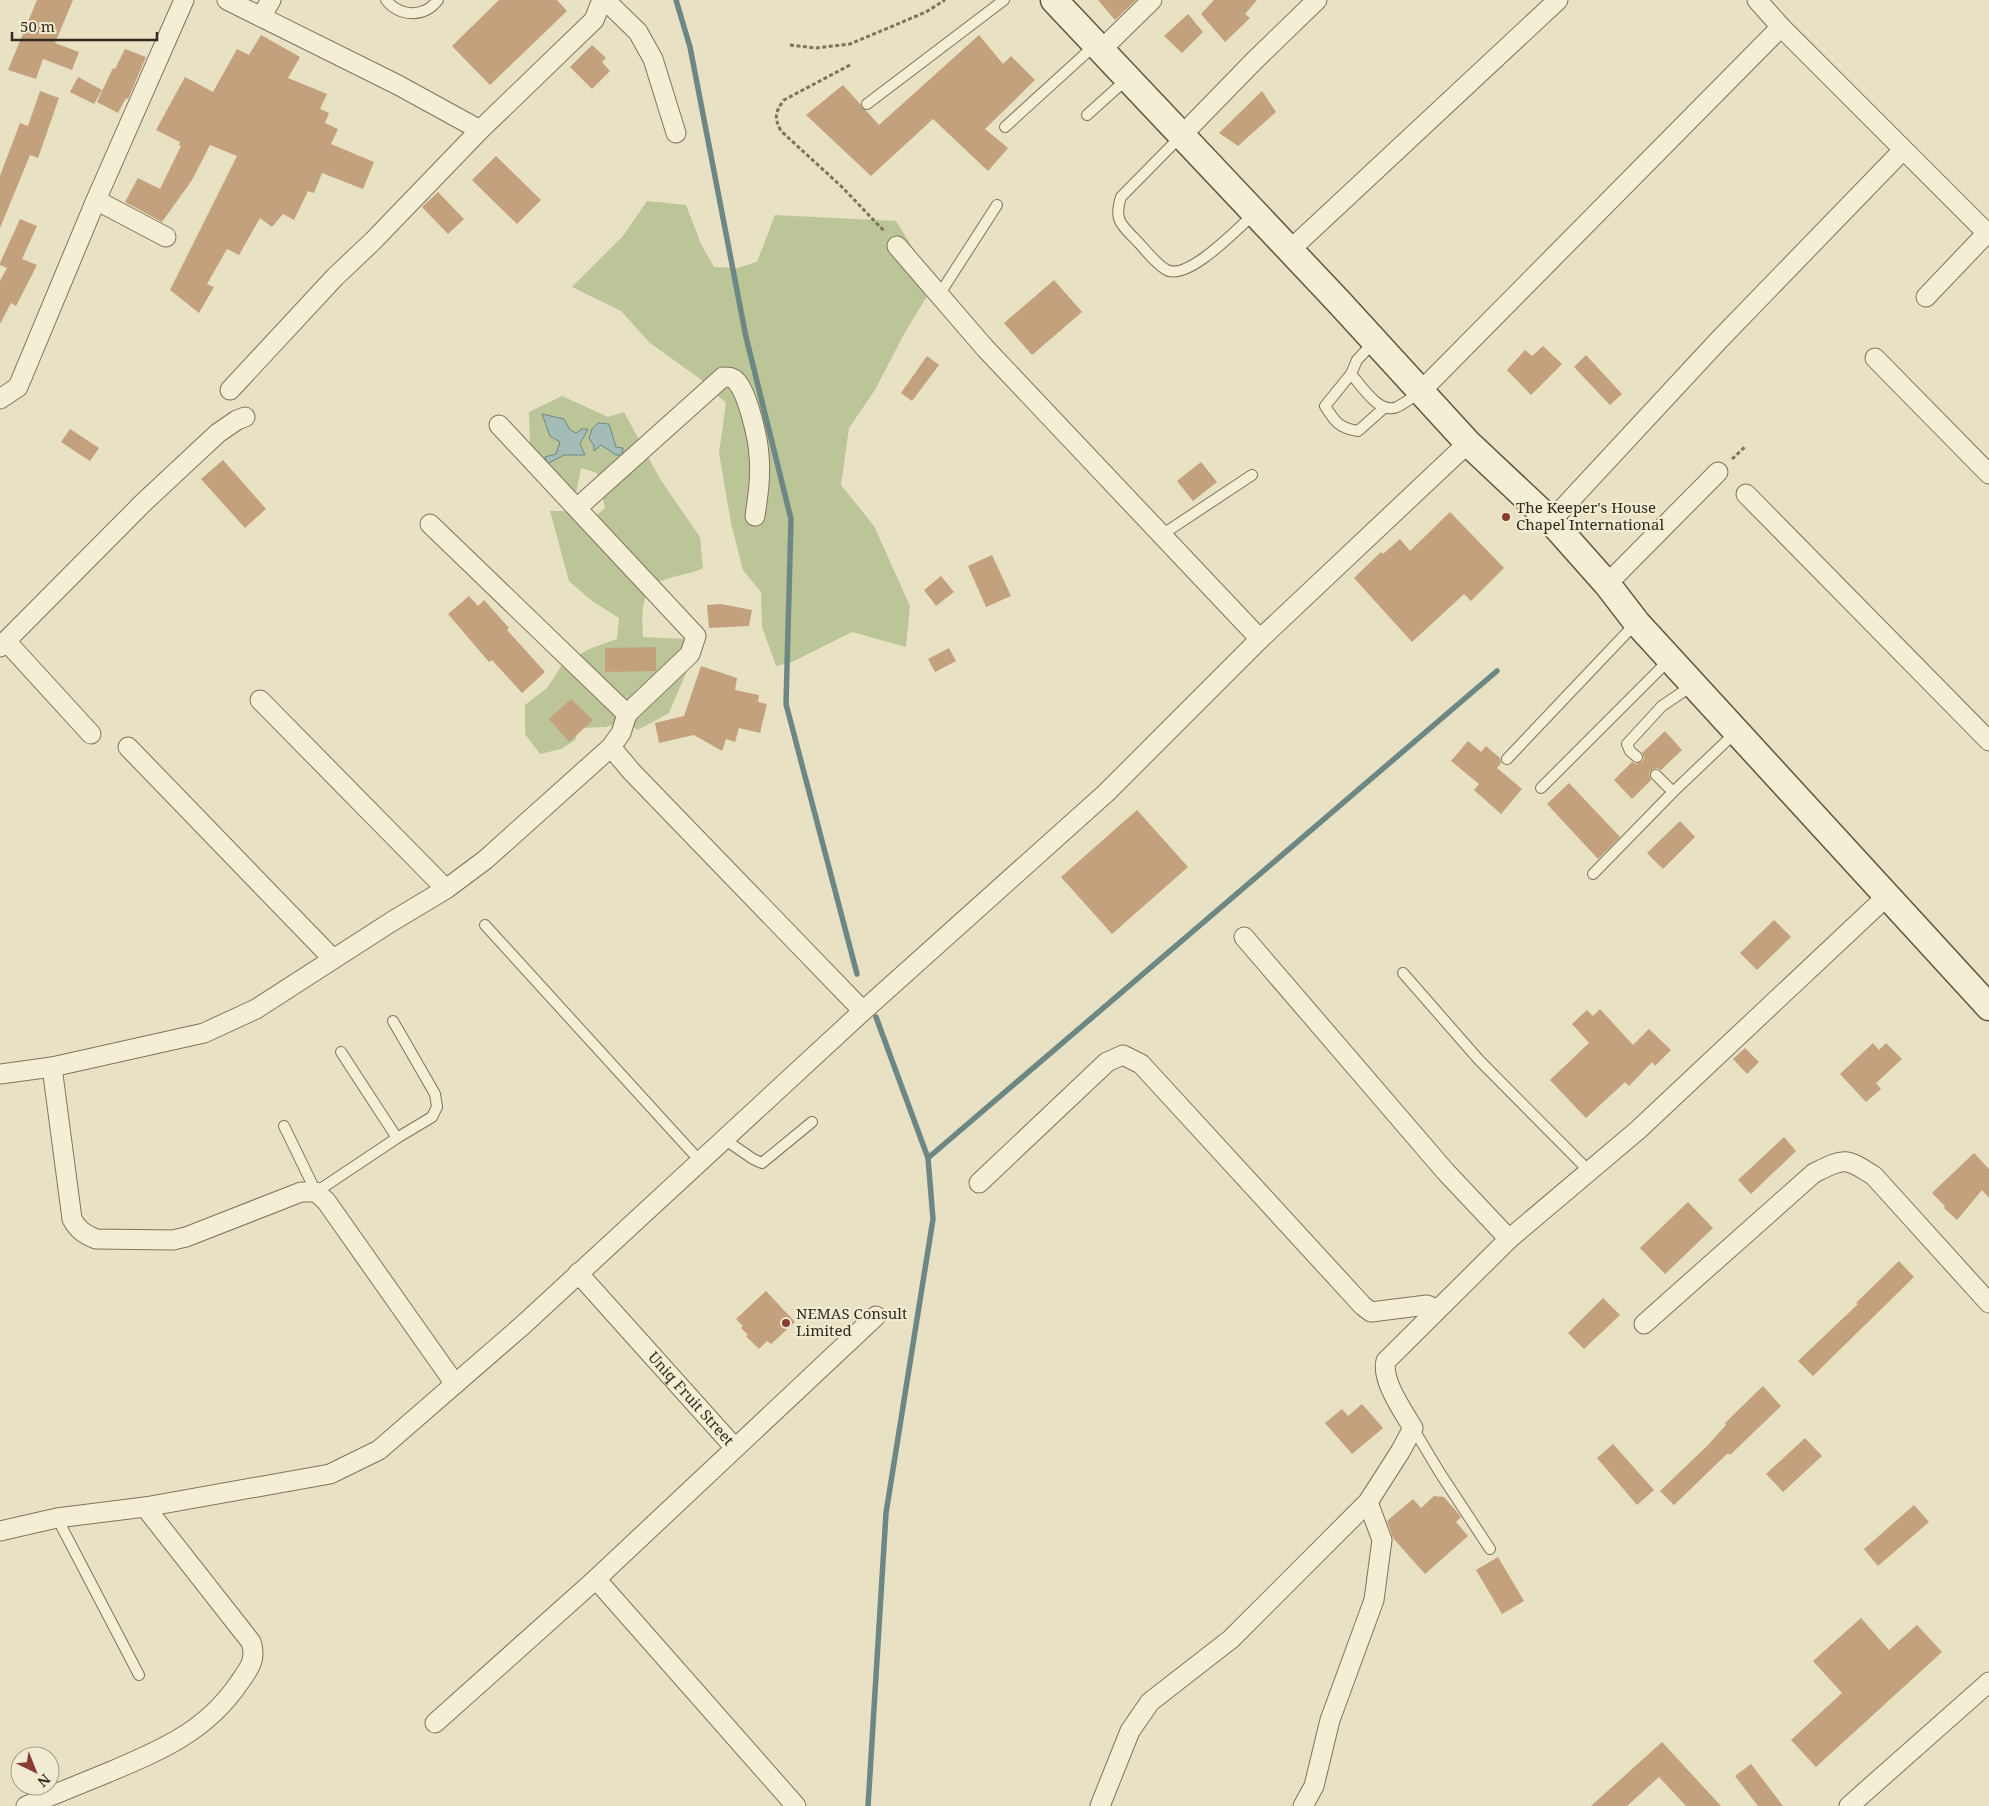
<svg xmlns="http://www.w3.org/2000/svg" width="1989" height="1806" font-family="'Noto Serif',serif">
<rect width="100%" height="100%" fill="#e8e1c3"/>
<g fill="#bbc598">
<path d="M647,201l39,4 15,39 13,23 23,1 20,-6 18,-47 121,6 39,62 -31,51 -29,56 -26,38 -8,57 33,41 36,80 -4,41 -54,-15 -60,30 -16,4 -14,-39 -1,-35 -18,-22 -12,-47 -12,-70 7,-50 -27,-25 -49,-35 -29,-32 -49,-24 51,-51z"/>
<path d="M562,396l46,21 16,-5 36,67 40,58 3,31c-14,7 -28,7 -42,13 -22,9 -19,37 -18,56l43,2v34l-17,40 -31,17 -15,-9 -17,6 -26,1 -5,12 -14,9 -21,5 -15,-20v-29l22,-17 15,-23 27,-16 28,-10 2,-21 -27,-17 -23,-20 -19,-70h17l25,8 13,-11 -8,-35 -16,-5 -6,31 -29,-25 -16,-30 -1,-32z"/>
</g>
<g fill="#a4bcb7" stroke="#6d8884">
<path d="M542,414l22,5 6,11 6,3 6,-4h6l-8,15 5,11h-21l-17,9 -2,-7 11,-3 4,-12 -10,-6z"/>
<path d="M598,423l11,1 7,23 7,1 -1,7h-6l-15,-10 -7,6v-5l-5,-8 3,-9z"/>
</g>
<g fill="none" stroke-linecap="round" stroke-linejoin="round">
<g stroke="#6d8884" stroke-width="5.5">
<path d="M676,0l14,47 56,290 45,182 -5,185 71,270"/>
<path d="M928,1158l569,-487"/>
<path d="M868,1806l18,-293 47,-294 -5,-61 -52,-141"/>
</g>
</g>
<g fill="#c2a17c">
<path d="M37,0h36l-18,43 24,9 -7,18 -29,-11 -7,20 -28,-9z"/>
<path d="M499,0h58l10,11 -77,74 -38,-39z"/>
<path d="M1098,0h38l-21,20z"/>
<path d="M1214,0h43l-12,14 5,4 -25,24 -24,-28z"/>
<path d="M1188,14l15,18 -21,21 -18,-17z"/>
<path d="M261,35l39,22 -12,21 39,16 -7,15 9,4 -4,10 13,6 -7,15 43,18 -11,27 -41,-16 -8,20 -6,-2 -14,29 -11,-6 -11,13 -12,-9 -21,37 -12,-6 -20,35 7,3 -15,26 -29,-23 67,-134 -27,-11 -18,35 -30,42 -37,-20 13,-24 22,11 21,-43 -2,-1 1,-3 -24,-12 29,-53 28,15 24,-43 12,6z"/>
<path d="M979,35l24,29 8,-8 24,24 -50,49 23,19 -20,23 -55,-52 -62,57 -65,-61 37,-30 36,40z"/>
<path d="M592,45l14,13 -4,4 8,9 -18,18 -22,-22z"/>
<path d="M125,49l21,8 -18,42 -2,-1 -8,15 -21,-11 16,-34 2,1z"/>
<path d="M78,77l24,13 -8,14 -24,-12z"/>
<path d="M40,91l19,7 -21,60 -8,-3 -30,73v-52l20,-53 8,3z"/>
<path d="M1262,91l14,21 -38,34 -19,-13z"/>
<path d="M496,156l45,44 -24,24 -45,-44z"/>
<path d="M438,192l26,27 -16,15 -26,-27z"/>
<path d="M20,219l17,7 -15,33 15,6 -21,41 -5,-3 -11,21v-43l7,-13 -7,-3v-2z"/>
<path d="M1054,280l28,32 -50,43 -28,-32z"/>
<path d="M1543,346l19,18 -31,31 -24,-25 18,-20 7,6z"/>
<path d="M1586,355l36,39 -12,11 -36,-38z"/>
<path d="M927,356l12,9 -27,36 -11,-8z"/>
<path d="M70,429l29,19 -9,13 -29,-19z"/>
<path d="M223,460l43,49 -21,19 -44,-49z"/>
<path d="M1201,462l16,20 -24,19 -16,-20z"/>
<path d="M1450,512l54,56 -33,33 -7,-7 -52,48 -58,-64 27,-26 2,2 17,-15 10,12z"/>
<path d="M992,555l19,41 -25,11 -18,-41z"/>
<path d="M941,576l13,16 -18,14 -12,-16z"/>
<path d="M469,596l9,10 6,-6 25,28 -2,2 38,42 -23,21 -30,-33 -3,2 -41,-48z"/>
<path d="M721,604l31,6 -3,16 -40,2 -2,-23z"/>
<path d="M656,647v24l-51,1v-24z"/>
<path d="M949,648l7,13 -21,11 -7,-13z"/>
<path d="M701,666l36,12 -2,12 24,5 -1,7 9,2 -7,29 -21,-5 -4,14 -9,-3 -4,12 -28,-16 -35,8 -4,-20 29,-7z"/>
<path d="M571,699l22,21 -24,22 -20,-23z"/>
<path d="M1665,731l17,19 -21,20 -4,-2 -5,2 -3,4 2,6 -19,19 -18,-19 18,-18 4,2 6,-2 2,-4 -2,-5z"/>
<path d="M1468,741l13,11 5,-6 14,12 1,5 -4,5 25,21 -21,25 -27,-24 5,-6 -28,-23z"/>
<path d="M1569,783l51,54 -22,22 -51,-55z"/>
<path d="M1137,810l51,57 -76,67 -51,-57z"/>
<path d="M1680,821l15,16 -32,32 -16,-16z"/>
<path d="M1774,920l17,17 -34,33 -17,-17z"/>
<path d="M1600,1009l33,36 16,-16 22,21 -16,16 -3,-4 -23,24 -4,-4 -39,36 -36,-38 39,-37 -17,-19 15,-14 6,6z"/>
<path d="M1873,1043l6,7 7,-7 16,16 -26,24 5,6 -15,13 -26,-28z"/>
<path d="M1745,1048l14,14 -12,12 -14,-15z"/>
<path d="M1784,1137l12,14 -45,43 -13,-14z"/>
<path d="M1974,1153l15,16v29l-7,-8 -25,30 -13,-12 1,-2 -13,-13z"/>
<path d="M1688,1202l25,26 -48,46 -25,-26z"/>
<path d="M1899,1261l15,16 -101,99 -15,-15 60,-57 -2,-1z"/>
<path d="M766,1291l29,31 -24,22 -4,-3 -8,8 -13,-13 2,-1 -7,-7 2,-2 -7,-7z"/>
<path d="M1603,1298l17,17 -36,34 -16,-16z"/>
<path d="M1763,1386l18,20 -51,49 -2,-2 -54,52 -14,-14 48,-46 18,-20 -1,-2z"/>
<path d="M1362,1404l21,24 -31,26 -27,-31 17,-14 6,7z"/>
<path d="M1805,1438l17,18 -39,36 -17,-18z"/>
<path d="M1613,1444l41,46 -17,15 -40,-47z"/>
<path d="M1434,1496l10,1 13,15 4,5 -5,5 12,14 -43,38 -32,-36 -6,-17 26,-22 8,9z"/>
<path d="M1914,1505l15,17 -51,44 -14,-17z"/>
<path d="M1498,1557l26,44 -22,13 -26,-44z"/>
<path d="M1861,1618l28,32 28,-25 25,27 -126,115 -25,-27 51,-47 -29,-32z"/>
<path d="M1662,1742l59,64h-35l-27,-29 -32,29h-36z"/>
<path d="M1751,1764l32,42h-25l-23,-30z"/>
</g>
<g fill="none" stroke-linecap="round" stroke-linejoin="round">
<g stroke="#80735c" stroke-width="12">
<g id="lane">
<path d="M386,0c14,17 38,18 52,0"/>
<path d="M867,104l137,-104"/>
<path d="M1087,115l40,-36"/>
<path d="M1005,127l90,-82"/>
<path d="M1181,136l-60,61c-7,22 -1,27 14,42 10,10 19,23 30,30 21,15 74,-42 90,-56"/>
<path d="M939,295l58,-90"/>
<path d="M1375,341l-18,19 -6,14c10,11 28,41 46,33 8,-4 16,-10 23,-15"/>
<path d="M1351,374l-26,32c10,16 14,22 33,25l26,-23"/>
<path d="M1160,536l92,-61"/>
<path d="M1637,757l-7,-6 -3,-7 35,-38 31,-21"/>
<path d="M1507,759l129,-136"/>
<path d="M1656,775l17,17"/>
<path d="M1541,788l129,-129"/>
<path d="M1593,874l80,-82 63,-60"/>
<path d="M485,925l215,236"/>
<path d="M1403,973l76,87 109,110"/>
<path d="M341,1052l56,86"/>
<path d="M284,1126l32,66 81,-54 35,-21 5,-10 -2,-13 -42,-73"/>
<path d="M724,1139l29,20 9,4 50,-41"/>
<path d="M1413,1428l27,45 50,76"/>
<path d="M57,1518l82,157"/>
</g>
</g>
<g stroke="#80735c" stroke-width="21">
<g id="street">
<path d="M227,0l171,85 82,45"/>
<path d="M605,0l33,32 15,27 23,74"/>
<path d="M1757,0l24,27 208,208"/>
<path d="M261,17l10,-17"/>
<path d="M1101,50l51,-50"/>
<path d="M1183,134l71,-73 63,-61"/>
<path d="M96,200l70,37"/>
<path d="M897,246l88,102 275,291"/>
<path d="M1290,250l268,-250"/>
<path d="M1926,297l61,-64"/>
<path d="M1875,358l114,116"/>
<path d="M230,390l105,-113 38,-36 107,-111 114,-110 8,-20"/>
<path d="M1421,391l360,-364"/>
<path d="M0,399l18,-12 78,-187 88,-200"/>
<path d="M499,425l197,211 -6,18 -63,60"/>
<path d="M1746,494l243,247"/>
<path d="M577,508l146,-131c6,0 10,0 14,5 11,13 21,56 22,73 2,21 -1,41 -4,61"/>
<path d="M1551,521l168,-181 184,-190"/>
<path d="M1607,584l111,-112"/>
<path d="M6,641l85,93"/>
<path d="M0,647l143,-144 75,-70 19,-13 8,-3"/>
<path d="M260,700l186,189"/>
<path d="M128,747l205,212"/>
<path d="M611,747l20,24 232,240"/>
<path d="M1244,937l201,234 64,68"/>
<path d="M52,1067l20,152c6,11 12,15 24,20l77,1 13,-3 115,-45h15l10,9 129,183"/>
<path d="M0,1074l52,-7 152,-34 52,-24 135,-87 55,-33 39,-29 126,-113 10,-14 6,-19 -197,-190"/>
<path d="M979,1183l128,-121 16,-7 18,9 222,242 8,6 56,-7 10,4"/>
<path id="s1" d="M578,1273l157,175"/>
<path d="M1644,1324l170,-151c31,-15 31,-16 60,3l115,127"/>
<path d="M0,1531l57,-13 88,-11 185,-33 49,-24 144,-125 340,-314 243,-218 154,-154 208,-196"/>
<path d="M596,1579l200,227"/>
<path d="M435,1723l161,-144 280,-263"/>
<path d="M26,1806c27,-11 54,-22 81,-33 52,-22 99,-41 132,-90 10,-14 18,-24 12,-41l-106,-135"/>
<path d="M1100,1806l30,-75 20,-29 81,-63 137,-137 32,-50 13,-24c-10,-17 -32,-48 -27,-67l123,-122 129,-109 248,-233"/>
<path d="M1303,1806l11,-20 16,-66 44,-120 8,-60 -14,-38"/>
<path d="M1849,1806l140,-124"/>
</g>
</g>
<g stroke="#62543f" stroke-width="29">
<path id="secondary" d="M1054,0l284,301 130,142 83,78 56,63 30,39 352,384"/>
</g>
<g stroke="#80735c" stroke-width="3" stroke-dasharray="4 2.5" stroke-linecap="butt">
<path d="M790,45l26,3 34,-4 76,-32 19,-12"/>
<path d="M850,65l-66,35c-9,12 -10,18 -3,31l61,56 43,45"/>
<path d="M1732,459l14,-13"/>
</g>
<use href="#lane" stroke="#f4eed5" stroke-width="10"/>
<use href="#street" stroke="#f4eed5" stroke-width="19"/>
<use href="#secondary" stroke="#f4eed5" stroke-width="26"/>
</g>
<g fill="#883c32" stroke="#f1ebd1" stroke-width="2">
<circle cx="1506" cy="517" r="5"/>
<circle cx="786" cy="1323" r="5"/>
</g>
<g text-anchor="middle" stroke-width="4.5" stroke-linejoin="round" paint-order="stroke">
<g font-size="15" fill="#322a1e" stroke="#f1ebd1" text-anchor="start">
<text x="1516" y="513">The Keeper's House<tspan x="1516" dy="17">Chapel International</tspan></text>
<text x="796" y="1319">NEMAS Consult<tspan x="796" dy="17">Limited</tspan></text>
</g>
<g font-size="15" fill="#322a1e" stroke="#f1ebd1">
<text dy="5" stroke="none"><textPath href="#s1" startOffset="169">Uniq Fruit Street</textPath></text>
</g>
</g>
<g transform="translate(35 1771) rotate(137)"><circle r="24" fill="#f1ebd1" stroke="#a59e89"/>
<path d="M0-4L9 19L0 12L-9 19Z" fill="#883c32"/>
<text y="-8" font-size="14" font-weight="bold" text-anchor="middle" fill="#322a1e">N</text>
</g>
<path d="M12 32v8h145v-8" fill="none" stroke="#322a1e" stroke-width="2.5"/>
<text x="20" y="32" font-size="15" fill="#322a1e" stroke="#f1ebd1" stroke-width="4" paint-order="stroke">50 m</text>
</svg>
